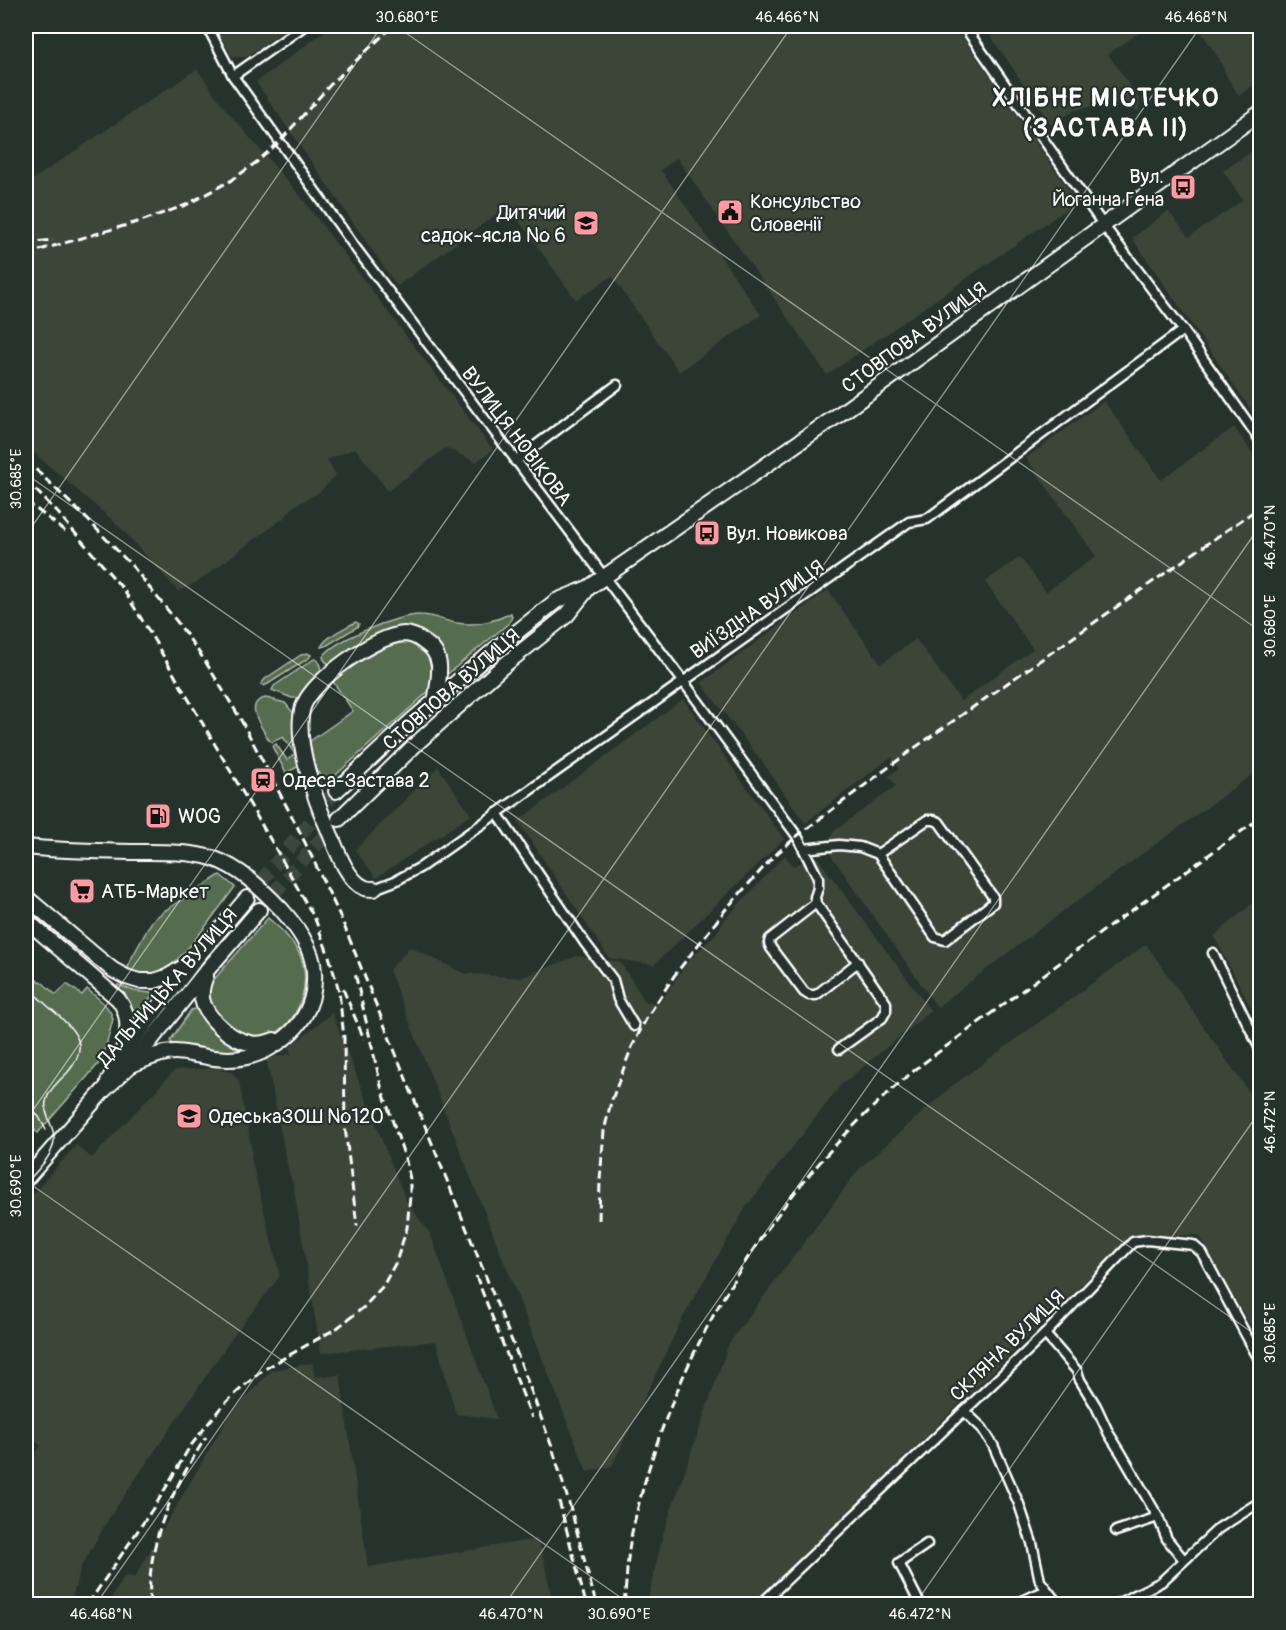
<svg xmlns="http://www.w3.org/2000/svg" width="1286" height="1630" font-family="Pangolin,sans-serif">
<rect width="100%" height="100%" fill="#26332d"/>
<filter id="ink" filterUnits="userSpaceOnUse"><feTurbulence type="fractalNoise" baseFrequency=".0167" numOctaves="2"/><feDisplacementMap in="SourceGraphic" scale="12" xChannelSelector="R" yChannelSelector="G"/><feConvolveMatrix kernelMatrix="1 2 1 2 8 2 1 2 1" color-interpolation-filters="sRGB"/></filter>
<g filter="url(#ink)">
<g fill="#3b4439">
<path d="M215,26h75l-44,31h-14z"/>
<path d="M332,26h623l122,176 -250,173 -150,-217 -16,12 100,145 -82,57 -67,-96 -36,24 -68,-94 -111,80 -141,-204z"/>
<path d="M984,26h165l-41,28 32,46 -1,11 -29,-8 -35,7 -24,15z"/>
<path d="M1197,26h63v54l-21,16 -12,-19 -7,-17z"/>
<path d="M197,69l29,41 71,82 196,258 -17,12 -30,-14 -58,43 -33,-43 -28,12 9,15 -16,17 -26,14 -9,11 -85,63 -21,12 -61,-67 -92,-79v-262z"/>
<path d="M1260,146v277l-128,-185 36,-27 21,26 54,-37 -20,-29z"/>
<path d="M1104,401l57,79 73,-53 26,37v305l-198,143 -125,95 -111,-159 8,-17 62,-45 -7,-10 10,-8 -8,-11 -86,66 -42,-60 -62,-80 127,-93 53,74 35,-25 45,62 72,-52 -48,-67 35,-25 26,35 50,-36 -70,-98z"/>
<path d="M683,699l101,140 -130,126 -45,-7 -91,-137z"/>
<path d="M438,767l33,48 -95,63 -21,-28z"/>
<path d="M785,855l8,11 24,-9 114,154 -90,74 -95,122 -65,114 -69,145 -25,6 -198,-502 21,-23 53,26 57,5 57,-22 43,6 25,39 14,3 31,-45 25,-24 12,-18z"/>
<path d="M1260,897v129l-46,-90z"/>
<path d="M1146,944l114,164v235l-61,-108 -67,1 -378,368h-107l16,-70 66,-191 130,-174 93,-83z"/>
<path d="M332,1013l74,188 24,32 67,186 -41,-5 -20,-73 -115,12 -28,-169 -4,-11 -23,-115 25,-4 -2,-7z"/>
<path d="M217,1068l15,5 7,8 13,70 -1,7 29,118 -48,62 -123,180 -28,49 -11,37h-44v-139l15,-19 -15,-13v-231l50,-57 16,13 83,-88z"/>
<path d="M312,1363l3,14 25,-2 28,192 169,-28 5,13 11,52h-446l18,-28 10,1 95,-163 42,-44z"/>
</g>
<g fill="#576c50" stroke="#abb6a8" stroke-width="1.5">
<path d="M511,613l1,4 -3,6 -64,53 -25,-44 -87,33c-5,-1 -9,-3 -10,-8 10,-17 77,-43 97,-42 13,0 24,6 36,8 19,3 38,-1 55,-10z"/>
<path d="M356,622l3,2 -2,3 -31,19 -5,1c5,-10 20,-17 31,-23z"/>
<path d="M405,642c27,5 29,26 24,49l-101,91 -14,-13 -4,-28 43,-30 -21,-31c22,-16 45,-34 73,-38z"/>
<path d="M307,653l4,2 -2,3 -41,26 -4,2 -3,-2 4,-5 36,-24z"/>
<path d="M314,659l3,1c3,5 5,9 3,15l-19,23h-9l-20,-8 2,-4z"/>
<path d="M266,698l19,5 10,12 6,50 -15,8 -14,-27 4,-2 11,16 8,-6 -12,-17 -11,5 -3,-2c-7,-12 -27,-38 -3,-42z"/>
<path d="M220,875l15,12c-15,19 -54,77 -73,84 -11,4 -22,4 -32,-1l-2,-3 2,-6 22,-40 12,-10z"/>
<path d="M268,918c12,10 23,20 31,35 14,28 1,70 -29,83 -6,2 -13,2 -19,3 -23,-13 -43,-23 -42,-54z"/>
<path d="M26,974l17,9 13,12 11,-11 15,11 5,-6c10,9 23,17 26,30l-9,35 -3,7 -63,72 -12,-10z"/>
<path d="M118,985l16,6 17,2v4l-15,19h-2l-7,-15 -12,-12z"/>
<path d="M195,1009c6,4 8,9 13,15 8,11 20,18 31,26l-1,4h-10l-50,-7 -5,-2 -3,-4 21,-31z"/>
</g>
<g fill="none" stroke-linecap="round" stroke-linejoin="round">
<g stroke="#3c4742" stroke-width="14" stroke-dasharray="14 7" stroke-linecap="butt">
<path d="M247,898l89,-107"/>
<path d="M259,910l80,-91"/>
</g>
<g stroke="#fff" stroke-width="13">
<g id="minor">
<path d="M207,26l26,50 124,174 326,431 114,155 21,42v10l-3,9 1,6 70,100v8l-4,7 -43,31"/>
<path d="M964,26l140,200 79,104 77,110"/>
<path d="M233,76l71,-50"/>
<path d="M515,461l102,-76"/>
<path d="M497,813l88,130 28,37 5,19 16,27"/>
<path d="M804,849l35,-4 21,2 18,7 49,-34h7l5,2 54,75v6l-48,37 -10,-3 -57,-83"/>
<path d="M374,889l21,-8 26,-14 488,-345 18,-3 256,-189"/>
<path d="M816,903l-46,36 -1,4 2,5 33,44 5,3h7l42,-33"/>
<path d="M1213,953l47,96"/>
<path d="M1045,1334l32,37 3,9 16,26 13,28 12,19 37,64 9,22 17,21"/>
<path d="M964,1411l18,17 11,17 26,59 13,39 8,38 18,23"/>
<path d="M1116,1531l42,-14"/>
<path d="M761,1604l284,-270 88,-92 14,-2 46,5 9,8 58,108"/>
<path d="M920,1604l-21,-41 28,-19"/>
<path d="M1015,1604l32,-14"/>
<path d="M1117,1604l44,-22 58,-54 41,-26"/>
</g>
</g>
<g stroke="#fff" stroke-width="18">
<g id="primary">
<path d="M336,791l74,-69 83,-71 63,-50 32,-13 73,-50 183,-127 416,-298"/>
<path d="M339,819l79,-77 84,-75 65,-52 19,-24"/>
<path d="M26,847c36,4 72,4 109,5 25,0 52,-1 77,6 28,10 49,30 69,51 15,17 32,39 33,63 2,35 -16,61 -46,77 -21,12 -43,12 -66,7 -9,-1 -18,-4 -27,-4 -15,0 -30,8 -44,13"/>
<path d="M374,889c-3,0 -6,0 -9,-1 -18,-7 -29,-40 -36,-57 -13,-29 -36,-92 -26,-124 9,-27 73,-72 101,-73 8,0 15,4 21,9 8,5 13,13 14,22 1,12 -2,25 -4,37"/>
<path d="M26,897l71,60 16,13 13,7 13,4h15l13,-4 20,-12"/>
<path d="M26,920l92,79c12,15 11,33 5,50"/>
<path d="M206,976c-3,7 -5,15 -4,23 4,19 29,41 48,44 8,2 16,0 24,-3"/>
<path d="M108,1082l12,-24 76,-100 51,-60"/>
<path d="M26,1179l78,-89 27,-25 77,-96 51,-59"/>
</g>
</g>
<use href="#minor" stroke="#26332d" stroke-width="8"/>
<use href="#primary" stroke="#26332d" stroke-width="14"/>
<g stroke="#fff" stroke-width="1.5">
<path d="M26,986c10,9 20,19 31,28 21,19 32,33 11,58 -8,8 -20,18 -22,30 -2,9 3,17 6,26 9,22 -13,40 -26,55"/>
<path d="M26,1104l13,13 7,13"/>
</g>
<g stroke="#fff" stroke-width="3" stroke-dasharray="9 4.5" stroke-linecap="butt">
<path d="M26,243l27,-3"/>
<path d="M26,254l115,-33 45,-16 46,-25 26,-19 22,-20 51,-57 62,-58"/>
<path d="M26,460l62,60 45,47 45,56 27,38 35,57 58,110 43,90 179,443 32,86 20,66 24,91"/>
<path d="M26,480l32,33 65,76 24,39 130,223 38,68 14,37 10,35 5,47 1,89 12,99"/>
<path d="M26,501l40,31"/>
<path d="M1257,968l3,-3"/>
<path d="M343,989l21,50"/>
<path d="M599,1220l1,-40 4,-49 7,-29 20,-53 15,-30 28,-43 52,-67 48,-53 23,-20 116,-87 347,-242"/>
<path d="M476,1276l56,142"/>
<path d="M559,1501l27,103"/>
<path d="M88,1604l70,-103 31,-53 33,-42 22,-20 19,-16 74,-42 27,-21 19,-21 13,-24 11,-34 3,-32v-17l-4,-18 -25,-75 -26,-113"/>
<path d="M150,1604c-4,-63 23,-115 56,-167"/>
<path d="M624,1604c3,-25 3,-52 9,-76 40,-179 145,-348 288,-463l182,-134 157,-113"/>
</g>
</g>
</g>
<path fill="none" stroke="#fff" stroke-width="1.5" stroke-opacity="0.45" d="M396,26l864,605M26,474l1234,864M26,535l356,-509M26,1120l766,-1094M26,1181l604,423M96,1604l1105,-1578M505,1604l755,-1078M915,1604l345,-493"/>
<defs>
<g id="bus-square" transform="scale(1.35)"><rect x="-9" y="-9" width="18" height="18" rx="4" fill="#ff9aa2" stroke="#26332d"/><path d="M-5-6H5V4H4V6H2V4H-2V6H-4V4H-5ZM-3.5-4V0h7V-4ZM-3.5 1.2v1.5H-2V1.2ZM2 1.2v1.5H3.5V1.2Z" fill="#111"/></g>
<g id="civic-square" transform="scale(1.35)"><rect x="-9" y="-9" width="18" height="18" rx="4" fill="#ff9aa2" stroke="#26332d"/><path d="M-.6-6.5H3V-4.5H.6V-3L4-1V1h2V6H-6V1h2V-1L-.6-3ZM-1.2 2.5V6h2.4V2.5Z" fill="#111"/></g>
<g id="school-square" transform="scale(1.35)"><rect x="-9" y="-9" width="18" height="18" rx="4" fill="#ff9aa2" stroke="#26332d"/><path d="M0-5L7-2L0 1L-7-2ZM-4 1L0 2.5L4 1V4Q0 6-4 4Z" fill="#111"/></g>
<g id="station-square" transform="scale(1.35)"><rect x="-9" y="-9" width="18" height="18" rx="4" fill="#ff9aa2" stroke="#26332d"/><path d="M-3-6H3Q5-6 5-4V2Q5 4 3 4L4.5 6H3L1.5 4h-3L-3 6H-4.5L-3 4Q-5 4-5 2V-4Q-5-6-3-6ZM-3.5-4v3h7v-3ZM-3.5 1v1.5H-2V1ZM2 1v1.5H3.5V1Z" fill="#111"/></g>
<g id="fuel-square" transform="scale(1.35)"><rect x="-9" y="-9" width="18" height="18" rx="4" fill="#ff9aa2" stroke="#26332d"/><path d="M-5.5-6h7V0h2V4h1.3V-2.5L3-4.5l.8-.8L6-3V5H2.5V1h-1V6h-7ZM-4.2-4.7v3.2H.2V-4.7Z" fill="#111"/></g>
<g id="supermarket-square" transform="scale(1.35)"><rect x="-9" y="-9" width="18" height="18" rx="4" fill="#ff9aa2" stroke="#26332d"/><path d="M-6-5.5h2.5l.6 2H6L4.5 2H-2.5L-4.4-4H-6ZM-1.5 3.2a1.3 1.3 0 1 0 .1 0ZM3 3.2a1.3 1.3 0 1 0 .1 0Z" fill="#111"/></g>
</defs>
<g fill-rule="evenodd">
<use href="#bus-square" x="1183" y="187"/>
<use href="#civic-square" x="730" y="212"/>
<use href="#school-square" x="586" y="223"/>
<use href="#bus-square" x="707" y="533"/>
<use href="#station-square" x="263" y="780"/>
<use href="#fuel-square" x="158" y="816"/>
<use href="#supermarket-square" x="82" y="891"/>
<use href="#school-square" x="189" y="1116"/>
</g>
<g text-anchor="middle" stroke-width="4.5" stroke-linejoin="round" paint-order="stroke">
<g font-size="20" fill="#fff" stroke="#26332d" text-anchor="start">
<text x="1164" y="183" text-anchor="end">Вул.<tspan x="1164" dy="23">Йоганна Гена</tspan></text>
<text x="750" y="208">Консульство<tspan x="750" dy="23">Словенії</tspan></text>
<text x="566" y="219" text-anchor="end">Дитячий<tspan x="566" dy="23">садок-ясла № 6</tspan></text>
<text x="726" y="540">Вул. Новикова</text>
<text x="282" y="787">Одеса-Застава 2</text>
<text x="178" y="823">WOG</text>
<text x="101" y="898">АТБ-Маркет</text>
<text x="208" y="1123">ОдеськаЗОШ №120</text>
</g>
<g font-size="20" fill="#fff" stroke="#26332d">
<text transform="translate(914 337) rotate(-36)" y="7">СТОВПОВА ВУЛИЦЯ</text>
<text transform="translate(517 436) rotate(53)" y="7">ВУЛИЦЯ НОВІКОВА</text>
<text transform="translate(757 609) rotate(-35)" y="7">ВИЇЗДНА ВУЛИЦЯ</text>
<text transform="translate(451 689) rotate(-41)" y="7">СТОВПОВА ВУЛИЦЯ</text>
<text transform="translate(167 987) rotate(-49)" y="7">ДАЛЬНИЦЬКА ВУЛИЦЯ</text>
<text transform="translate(1007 1345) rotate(-44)" y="7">СКЛЯНА ВУЛИЦЯ</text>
</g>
<g font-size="26" font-weight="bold" letter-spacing="1.5" fill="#fff" stroke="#26332d">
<text x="1106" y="106">ХЛІБНЕ МІСТЕЧКО<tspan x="1106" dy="30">(ЗАСТАВА ІІ)</tspan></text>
</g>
</g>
<rect width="1286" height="1630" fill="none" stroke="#26332d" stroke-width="66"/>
<rect x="33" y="33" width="1220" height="1564" fill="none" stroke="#fff" stroke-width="2"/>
<g font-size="15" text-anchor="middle" fill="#fff">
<text x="407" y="22">30.680°E</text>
<text x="787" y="22">46.466°N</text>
<text x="1196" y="22">46.468°N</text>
<text transform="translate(16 479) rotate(-90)" y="5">30.685°E</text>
<text transform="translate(1270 537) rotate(-90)" y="5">46.470°N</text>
<text transform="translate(1270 626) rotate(-90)" y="5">30.680°E</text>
<text transform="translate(1270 1122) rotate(-90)" y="5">46.472°N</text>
<text transform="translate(16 1186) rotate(-90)" y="5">30.690°E</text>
<text transform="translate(1270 1333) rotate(-90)" y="5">30.685°E</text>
<text x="101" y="1619">46.468°N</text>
<text x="511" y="1619">46.470°N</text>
<text x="619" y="1619">30.690°E</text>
<text x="920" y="1619">46.472°N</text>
</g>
</svg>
